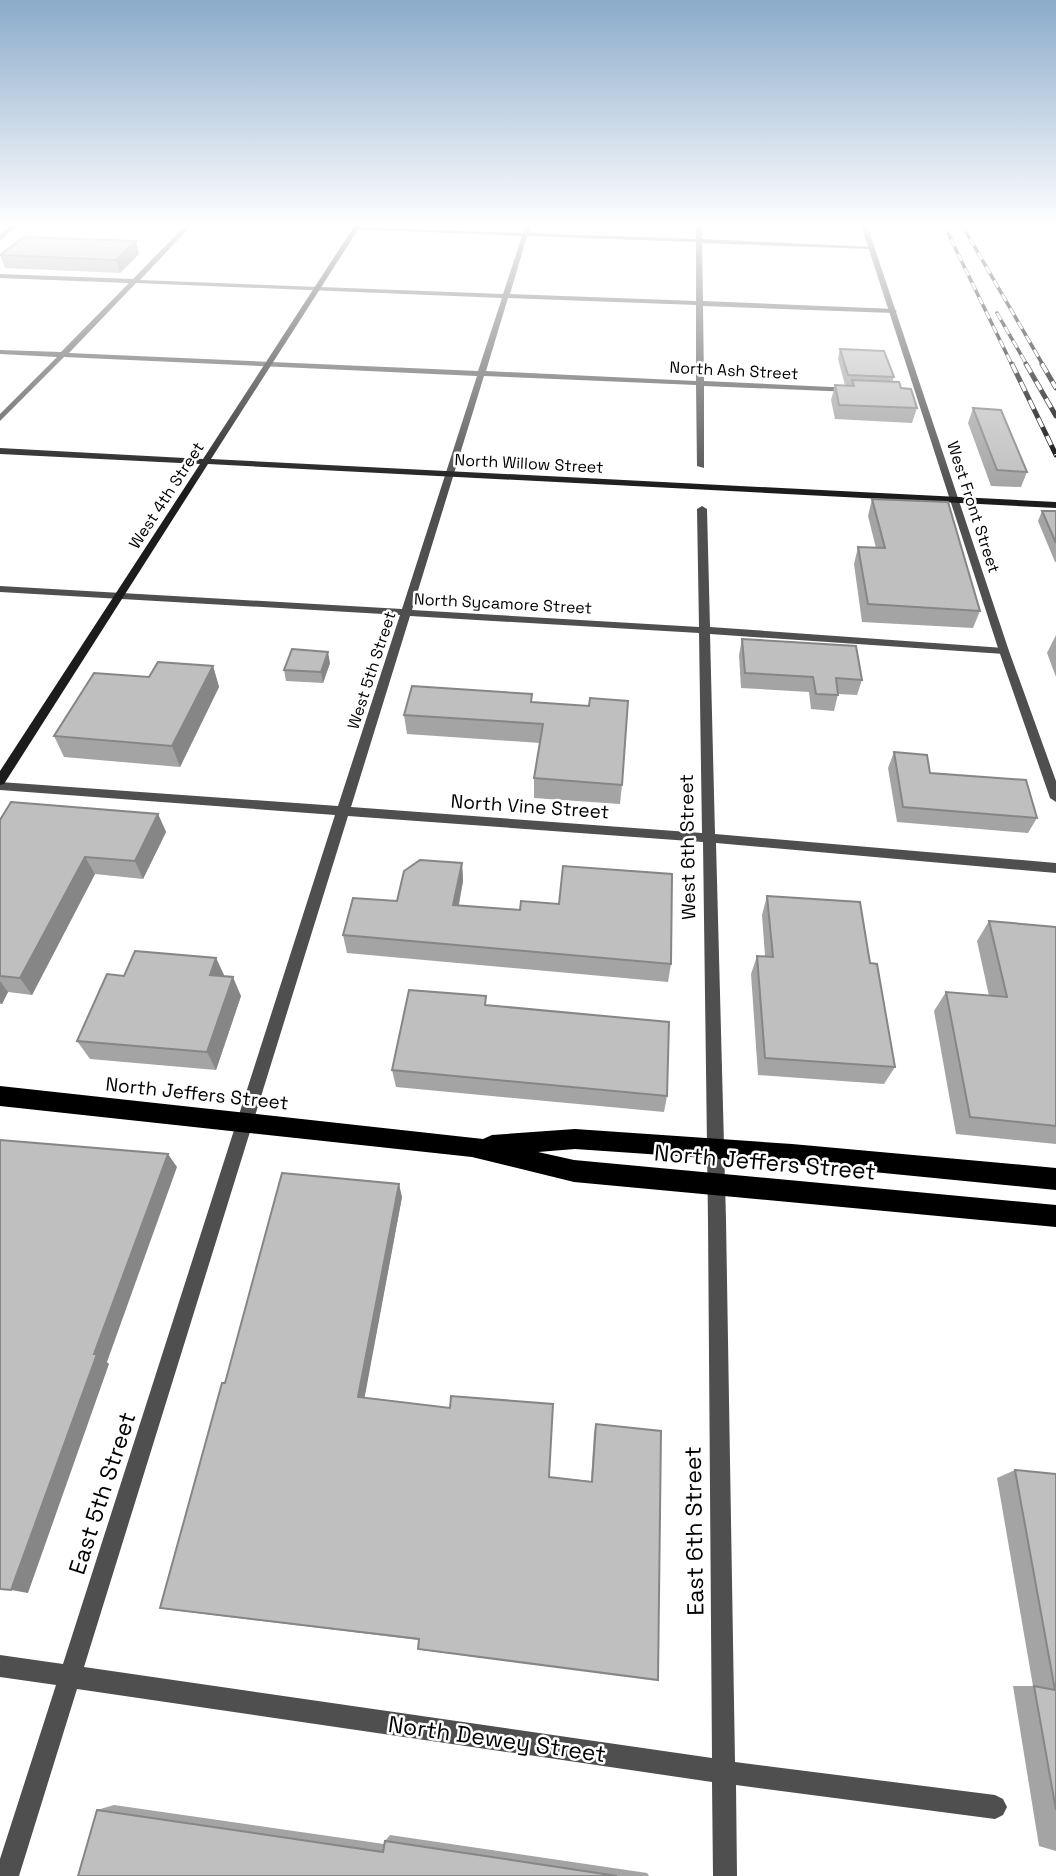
<svg xmlns="http://www.w3.org/2000/svg" width="1056" height="1876" font-family="'Space Grotesk',sans-serif">
<rect width="100%" height="100%" fill="#fff"/>
<g fill="none" stroke-linecap="round" stroke-linejoin="round">
<g fill="#4f4f4f" fill-rule="evenodd">
<path d="M12,225h7l-19,15v-5z"/>
<path d="M186,225h6l-52,55 363,14 19,-58 -259,-11 260,8 2,-8h6l-2,8 167,6v-14h6v14l172,8 -3,2 -169,-6 1,58 191,8 3,2 -3,2 -191,-7 1,75 148,7 4,2 -4,2 -148,-6v82l-7,-2 -1,-81 -212,-9 -72,234 287,17 -2,-118 5,-3 5,3 3,118 294,21 5,3 -5,3 -294,-20 5,200 341,29v10l-340,-30 10,377 9,542 260,33 8,4 4,8 -4,8 -8,4 -259,-34 1,91h-24l-1,-94 -635,-93 -58,187h-19v-17l56,-174 -56,-8v-22l63,9 272,-849 -335,-25v-8l338,24 62,-191 -400,-23v-6l402,23 75,-233 -413,-19 -64,64v-7l57,-57 -57,-3v-4l61,2 68,-69 -129,-5v-4l133,5zM527,236l169,6v59l-186,-7zM136,283l366,15 -24,73 -409,-18zM508,298l188,7v76l-210,-10zM410,616l289,17 3,200 -351,-26zM348,816l355,26 5,378 4,538 -628,-91z"/>
</g>
<path fill="#4f4f4f" fill-rule="evenodd" d="M861,225h6l142,426 47,130v21l-6,-4 -51,-147z"/>
<path fill="#1c1c1c" fill-rule="evenodd" d="M355,225h6l-150,234 845,43v6l-848,-44 -204,320 -4,1v-14l200,-307 -200,-10v-6l203,11z"/>
<path fill="#000" fill-rule="evenodd" d="M0,1086l483,53 9,-4 83,-6 217,15 264,24v22l-264,-26 -217,-15 -37,3 36,8 482,45v22l-482,-45 -102,-25 -472,-51z"/>
<g stroke="#000" stroke-width="3.5">
<g id="rail-far1">
<path d="M944,225l68,140"/>
<path d="M962,225l81,140"/>
<path d="M997,313l30,52"/>
</g>
</g>
<g stroke="#000" stroke-width="5">
<g id="rail">
<path d="M1012,364l44,91"/>
<path d="M1026,364l30,52"/>
<path d="M1042,364l14,24"/>
</g>
</g>
<use href="#rail-far1" stroke="#fff" stroke-width="2.5" stroke-dasharray="8" stroke-linecap="butt"/>
<use href="#rail" stroke="#fff" stroke-width="3.5" stroke-dasharray="10" stroke-linecap="butt"/>
</g>
<g fill="#a4a4a4">
<path d="M136,241l3,13 -19,19 -115,-5 -5,-13z"/>
<path d="M840,349l54,28 -2,5 9,6 16,20 -5,15 -77,-4 -4,-19 4,-15h16h-6l-7,-26z"/>
<path d="M973,408l54,64 -6,15 -30,-1 -23,-63z"/>
<path d="M872,499l108,112 -7,17 -111,-6 -8,-58 4,-17 18,1 -8,-32z"/>
<path d="M1042,511h14v51h-1l-17,-41z"/>
<path d="M1056,635v42l-9,-24z"/>
<path d="M742,639l120,41 -5,15 -19,-1 -4,17 -23,-2 -2,-17 -68,-4 -2,-33z"/>
<path d="M330,663l-7,20 -37,-2 -2,-11z"/>
<path d="M213,666l6,21 -39,80 -116,-10 -10,-21 95,-59z"/>
<path d="M532,702l90,83 -2,19 -86,-6v-20l6,-35 -133,-9 -3,-19z"/>
<path d="M894,752l36,21 107,45 -9,15 -131,-11 -9,-54z"/>
<path d="M158,814l8,18 -23,47 -48,-5 -63,121 -24,-3 -6,12h-2v-184z"/>
<path d="M462,863l1,18 -4,24 212,59 -3,18 -321,-29 -4,-18 54,-34z"/>
<path d="M767,896l103,67 25,104 -11,17 -126,-9 -7,-101 6,-18h8l-3,-41z"/>
<path d="M989,921l67,6v217l-100,-10 -22,-123 12,-19 43,4 -12,-55z"/>
<path d="M216,958l8,18 17,20 -25,74 -126,-11 -13,-18 47,-65z"/>
<path d="M487,1005l180,91 -3,16 -268,-25 -4,-17z"/>
<path d="M402,1197l-38,201 185,79 42,4 3,-49 2,-8 62,256 -237,-30 -3,-1 1,-9 -247,-30 -12,-2 65,-225z"/>
<path d="M1015,1470l41,4v377l-17,-5 -26,-160h20l-36,-208z"/>
<path d="M114,1805l270,39 1,-3 5,-6 257,38 2,3h-571l19,-66z"/>
</g>
<g fill="#868686">
<path d="M136,241l3,13 -19,19 -4,-13z"/>
<path d="M328,652l2,11 -7,20 -2,-11z"/>
<path d="M213,666l6,21 -39,80 -8,-21z"/>
<path d="M158,814l8,18 -23,47 -8,-18z"/>
<path d="M85,857l10,17 -63,121 -12,-17z"/>
<path d="M462,863l1,18 -8,42 -2,-18z"/>
<path d="M216,958l9,19 -15,-2z"/>
<path d="M233,977l8,19 -25,74 -9,-18z"/>
<path d="M0,981l8,11 -6,12 -2,-2z"/>
<path d="M168,1154l9,13 -70,195 2,2 -81,229 -17,-3 83,-236z"/>
<path d="M399,1184l3,13 -39,209 -5,-9z"/>
</g>
<g fill="#bfbfbf" stroke="#868686" stroke-width="2">
<path d="M24,237l112,4 -20,19 -116,-5z"/>
<path d="M840,349l44,2 10,26 -46,-2z"/>
<path d="M852,380l47,2 2,6 10,1 6,19 -78,-3 -4,-20 19,1z"/>
<path d="M973,408l28,2 26,62 -30,-2z"/>
<path d="M872,499l76,3 32,109 -112,-7 -10,-57 27,1z"/>
<path d="M1042,511h14v32z"/>
<path d="M742,639l114,7 6,34 -26,-2 2,17 -22,-1 -3,-17 -68,-4z"/>
<path d="M292,649l36,3 -7,20 -37,-2z"/>
<path d="M158,662l55,4 -41,80 -118,-10 40,-63 55,4z"/>
<path d="M412,686l120,8 -1,8 58,4 1,-8 38,3 -6,84 -88,-7 9,-54 -139,-9z"/>
<path d="M894,752l33,3 3,18 96,7 11,38 -134,-11z"/>
<path d="M11,802l147,12 -23,47 -50,-4 -65,121 -20,-2v-156z"/>
<path d="M420,860l42,3 -9,42 67,5 1,-9 38,3 4,-38 109,8 -1,90 -328,-29 10,-37 44,3 7,-30z"/>
<path d="M767,896l93,6 10,61 7,1 18,103 -130,-9 -8,-102 16,1z"/>
<path d="M989,921l67,6v199l-86,-9 -24,-125 61,5z"/>
<path d="M135,951l81,7 -6,17 23,2 -26,75 -130,-11 30,-67 17,2z"/>
<path d="M409,990l77,6 -1,9 184,17 -2,74 -275,-26z"/>
<path d="M0,1140l168,14 -74,200h3l-86,236 -11,-1z"/>
<path d="M282,1173l117,11 -41,213 92,11 1,-12 102,8 -4,73 43,5 4,-58 65,7 -3,249 -240,-31 1,-10 -259,-31 62,-225h3z"/>
<path d="M1015,1470l41,4v336l-22,-124 21,4z"/>
<path d="M97,1810l286,42 2,-11 232,35h-539z"/>
</g>
<linearGradient id="sky" x2="0" y2="1"><stop stop-color="#8aabca"/><stop offset="0.46" stop-color="#fff"/><stop offset="1" stop-color="#fff" stop-opacity="0"/></linearGradient>
<rect width="1056" height="488" fill="url(#sky)"/>
<g text-anchor="middle" stroke-width="5" stroke-linejoin="round" paint-order="stroke">
<g font-size="16" fill="#000" stroke="#fff">
<text transform="translate(734 370) rotate(3)" y="6">North Ash Street</text>
<text transform="translate(529 463) rotate(3)" y="6">North Willow Street</text>
<text transform="translate(166 495) rotate(-57)" y="6">West 4th Street</text>
<text transform="translate(974 507) rotate(72)" y="6">West Front Street</text>
<text transform="translate(503 603) rotate(3)" y="6">North Sycamore Street</text>
<text transform="translate(371 670) rotate(-72)" y="6">West 5th Street</text>
</g>
<g font-size="19" fill="#000" stroke="#fff">
<text transform="translate(530 806) rotate(4)" y="7">North Vine Street</text>
<text transform="translate(687 847) rotate(-91)" y="7">West 6th Street</text>
<text transform="translate(197 1093) rotate(6)" y="7">North Jeffers Street</text>
</g>
<g font-size="23" fill="#000" stroke="#fff">
<text transform="translate(765 1162) rotate(5)" y="8">North Jeffers Street</text>
<text transform="translate(102 1493) rotate(-72)" y="8">East 5th Street</text>
<text transform="translate(694 1531) rotate(-91)" y="8">East 6th Street</text>
<text transform="translate(497 1739) rotate(8)" y="8">North Dewey Street</text>
</g>
</g>
</svg>
